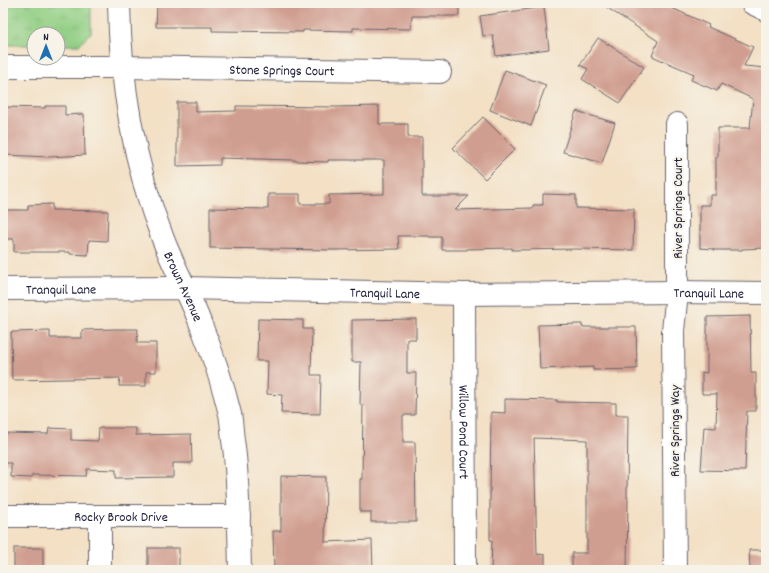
<svg xmlns="http://www.w3.org/2000/svg" width="769" height="573" font-family="Dekko,sans-serif">
<defs>
<pattern id="grass-tufts" width="24" height="20" patternUnits="userSpaceOnUse"><rect width="24" height="20" fill="#92cf85"/><path d="M3 7l-1-3M5 7V3M7 7l1-3M15 17l-1-3M17 17v-4M19 17l1-3" fill="none" stroke="#7eb174"/></pattern>
</defs>
<rect width="100%" height="100%" fill="#f7f3e8"/>
<filter id="ink" filterUnits="userSpaceOnUse"><feTurbulence type="fractalNoise" baseFrequency=".025" numOctaves="2"/><feDisplacementMap in="SourceGraphic" scale="8" xChannelSelector="R" yChannelSelector="G"/><feConvolveMatrix kernelMatrix="1 2 1 2 8 2 1 2 1" color-interpolation-filters="sRGB"/></filter>
<filter id="wash" filterUnits="userSpaceOnUse"><feTurbulence type="fractalNoise" baseFrequency=".012" numOctaves="4" result="noise"/><feDisplacementMap in="SourceGraphic" scale="16" xChannelSelector="R" yChannelSelector="G"/><feGaussianBlur stdDeviation="0.9" result="paint"/><feColorMatrix in="noise" values="0 0 0 0 0 0 0 0 0 0 0 0 0 0 0 0 0 1.4 0 .05"/><feComposite in="paint" operator="in"/></filter>
<g filter="url(#wash)">
<rect width="100%" height="100%" fill="#f3e0c5"/>
<path fill="url(#grass-tufts)" stroke="#5a7860" d="M3,3h88v30l-12,12h-21v-11h-24v11h-31z"/>
<g id="blocks">
<g fill="#d09e90">
<path d="M157,3h302v13h-47l-1,13 -58,-1v3l-50,-1v2l-91,-1v-4h-56z"/>
<path d="M600,3h61l48,22 -1,2 45,20 -9,19 22,2v37l-2,-1v93h2v51l-24,1v1h-29v-1l-13,-1v-43h10v-10h6v-38h2v-29h32l3,-29 -32,-15 -4,7 -26,-11 3,-6 -42,-18 6,-15z"/>
<path d="M544,7l5,42 -53,7 -3,-21 -10,1 -3,-20z"/>
<path d="M598,38l46,29 -24,36 -38,-24 6,-10 -8,-4z"/>
<path d="M505,70l41,15 -15,41 -41,-16z"/>
<path d="M177,102h19v10l40,-1v-5l100,1 43,-1v18h29v13h14v59h47l-14,14 78,-2v-3h10v-11l33,1v13l58,1 -1,41 -57,-1 -64,1v-2l-45,1v1h-25v-13h-13v-1h-31l1,13 -66,1 -123,-2v-40l58,1v-15h32v10h29v-9l55,-1v-34h-56v2l-33,-1v-1l-75,-2v7l-43,1z"/>
<path d="M45,106h20v9l19,-1 1,41 -36,2 -44,-2v-1h-2v-47l42,1z"/>
<path d="M576,111l39,12 -13,40 -39,-11z"/>
<path d="M483,117l32,32 -30,30 -32,-31z"/>
<path d="M52,204v6l56,1 -1,30 -18,-1 -1,15 -18,-1v-2h-56v-13h-11v-29h25v-5z"/>
<path d="M750,316l1,57h5v38h-9l-2,60 -44,-1 3,-43 12,1 1,-34h-15v-22l5,1v-56z"/>
<path d="M258,319l45,1v9h9l-1,46h10l-1,39 -39,-1 1,-18 -15,-1 1,-33h-11z"/>
<path d="M416,319v20h-9v34h9l-1,42h-12v27h12l1,80h-45v-10h-11v-33h2l1,-74h-3l1,-43h-9v-42z"/>
<path d="M582,324v3h54l1,42 -44,1v-3l-53,2 -2,-44z"/>
<path d="M115,329h23l-1,14h19v29h-10v14h-27l1,-8 -108,2 -1,-48 39,-1v7h32v-8z"/>
<path d="M505,399l52,1v2l59,1v12h12l-1,83h1l-1,72h-55v-17h15v-113l-53,-2 3,116 8,1v15h-54l1,-30h-2v-43l1,-85 14,1z"/>
<path d="M49,428l22,1v11l27,1 1,-13h37v7l55,-1 1,29h-19v14l-57,1v-8l-29,-1 -1,7 -54,-1v3l-21,-1v-14h-8v-30l45,1z"/>
<path d="M281,476l45,1 -1,65 47,-2 1,30h-99l-1,-39h8z"/>
<rect x="14" y="548" width="29" height="22"/>
<rect x="148" y="548" width="31" height="22"/>
<path d="M749,550h17v20h-16z"/>
</g>
</g>
</g>
<g filter="url(#ink)">
<use href="#blocks" fill-opacity="0" stroke="#6b646b" stroke-width="1"/>
<g fill="none" stroke-linecap="round" stroke-linejoin="round">
<g stroke="#6b646b" stroke-width="24">
<g id="minor">
<path id="s1" d="M119,3c1,79 15,162 44,236 11,29 27,56 38,86 11,27 22,60 29,89 2,10 2,22 4,33 5,41 5,82 6,123"/>
<path d="M752,3l14,7"/>
<path id="s2" d="M3,67h121l316,5"/>
<path id="s3" d="M3,289l182,-1 279,6 213,-2 89,1"/>
<path id="s4" d="M464,294l1,276"/>
<path id="s5" d="M3,516h236"/>
<path d="M100,570v-54"/>
<path d="M675,570l-2,-239 4,-39v-168"/>
</g>
</g>
<use href="#minor" stroke="#fff" stroke-width="22"/>
</g>
</g>
<g text-anchor="middle" stroke-width="4" stroke-linejoin="round" paint-order="stroke">
<g font-size="14" fill="#22223b" stroke="#f7f3e8">
<text dy="5" stroke="none"><textPath href="#s2" startOffset="279">Stone Springs Court</textPath></text>
<text transform="translate(677 208) rotate(-90)" y="5">River Springs Court</text>
<text dy="5" stroke="none"><textPath href="#s1" startOffset="293">Brown Avenue</textPath></text>
<text dy="5" stroke="none"><textPath href="#s3" startOffset="58">Tranquil Lane</textPath></text>
<text dy="5" stroke="none"><textPath href="#s3" startOffset="382">Tranquil Lane</textPath></text>
<text dy="5" stroke="none"><textPath href="#s3" startOffset="706">Tranquil Lane</textPath></text>
<text transform="translate(674 431) rotate(-90)" y="5">River Springs Way</text>
<text dy="5" stroke="none"><textPath href="#s4" startOffset="138">Willow Pond Court</textPath></text>
<text dy="5" stroke="none"><textPath href="#s5" startOffset="118">Rocky Brook Drive</textPath></text>
</g>
</g>
<rect width="769" height="573" fill="none" stroke="#f7f3e8" stroke-width="16"/>
<g transform="translate(46 46)"><circle r="19" fill="#f7f3e8" stroke="#a29fa3"/>
<path d="M0-3L7 15L0 10L-7 15Z" fill="#1f6fb2"/>
<text y="-6" font-size="11" font-weight="bold" text-anchor="middle" fill="#22223b">N</text>
</g>
</svg>
